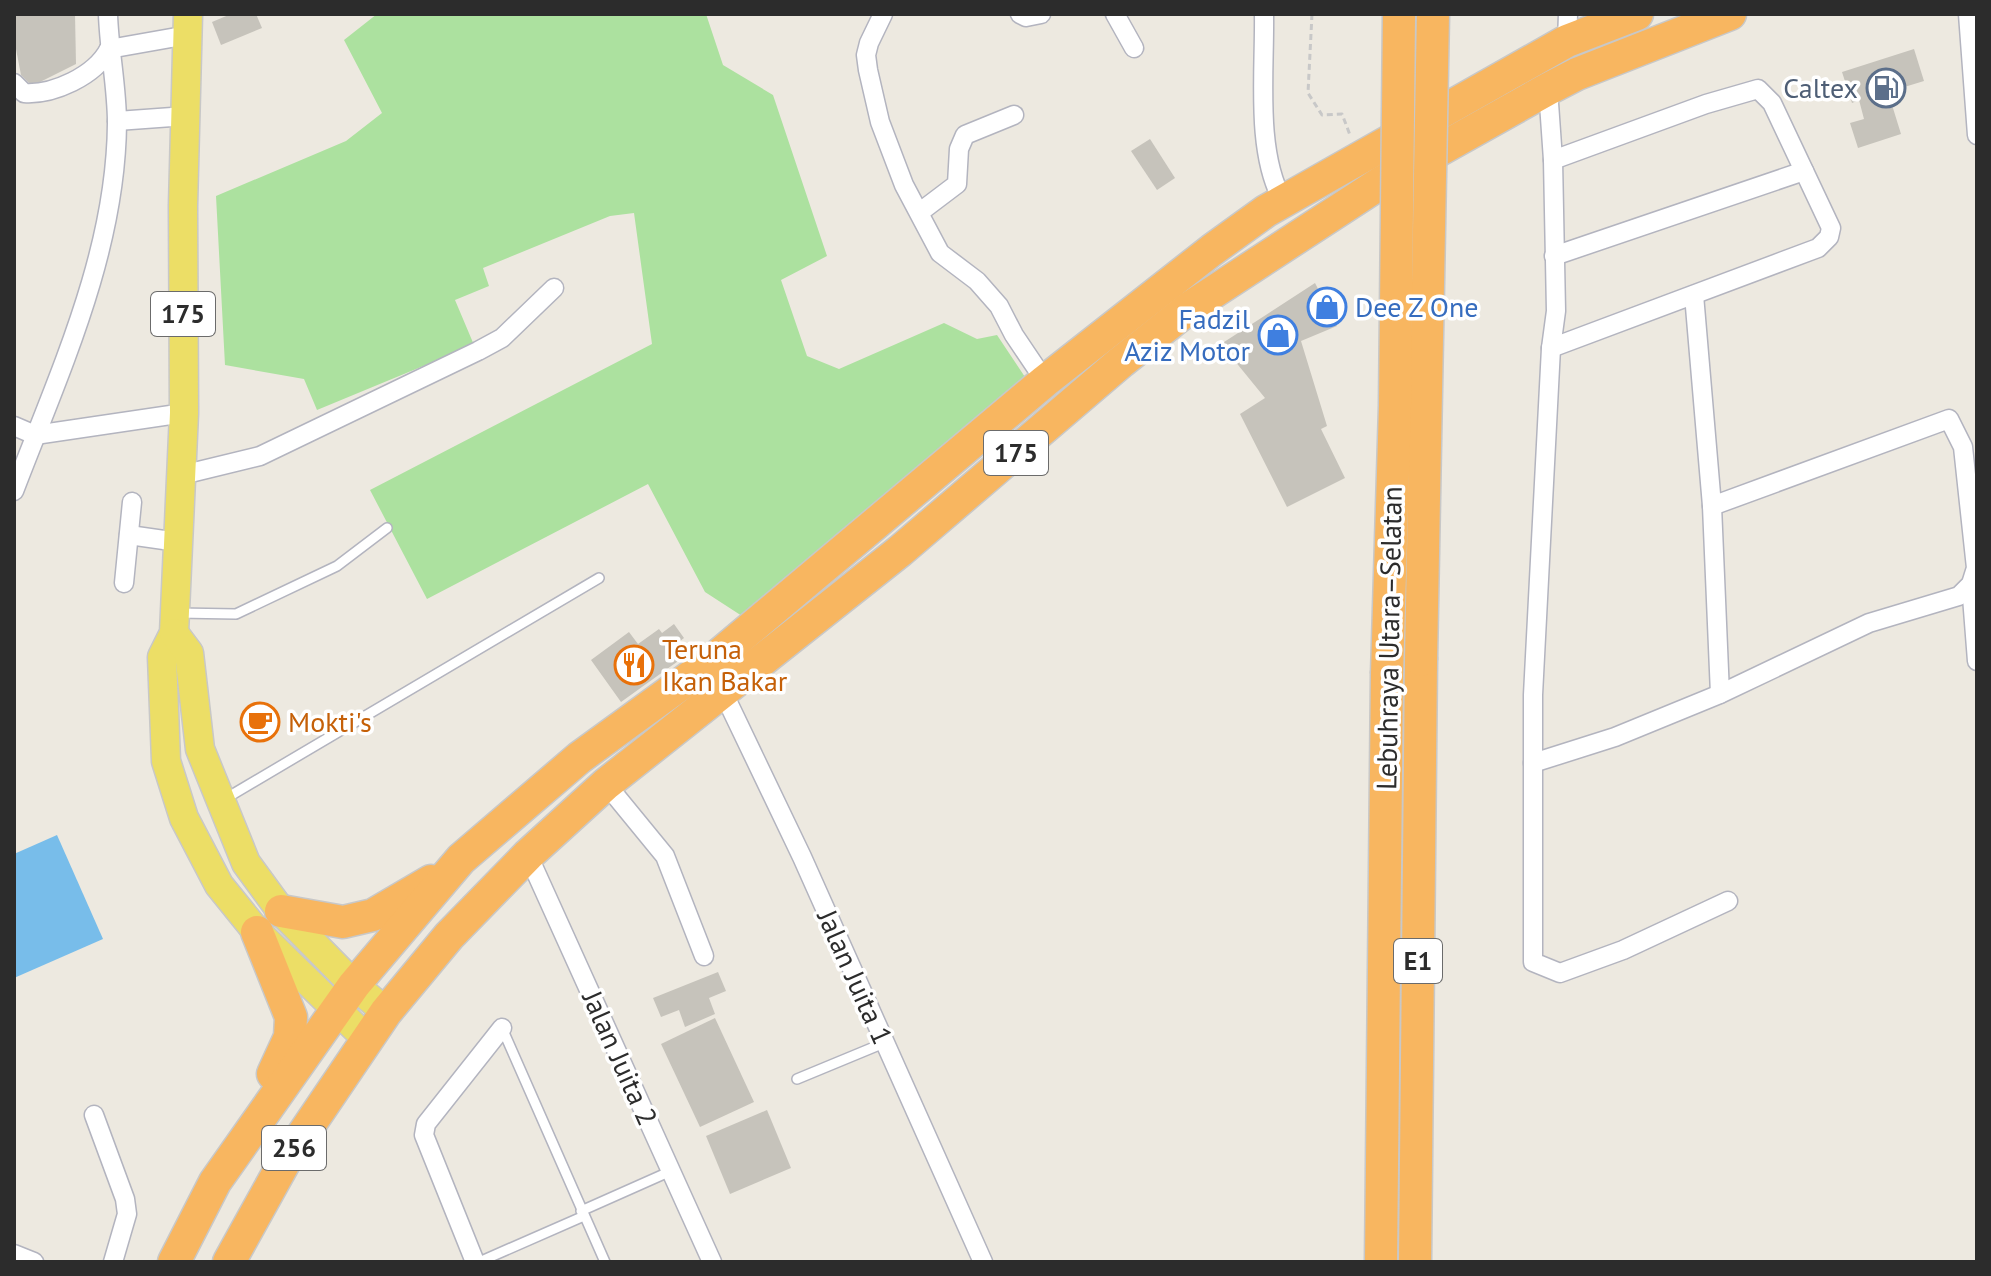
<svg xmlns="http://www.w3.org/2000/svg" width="1991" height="1276" font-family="'PT Sans',sans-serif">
<rect width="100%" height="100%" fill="#ede9e0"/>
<path fill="#ace19f" d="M377,14h329l17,51 50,30 54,161 -46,24 26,76 32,13 105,-46 33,16 20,-4 30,45 -285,236 -37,-24 -57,-108 -221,115 -57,-109 282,-146 -18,-131 -24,3 -127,52 6,18 -34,14 19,45 -157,65 -13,-31 -79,-14 -9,-169 130,-55 36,-28 -38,-73z"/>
<path fill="#78bdea" d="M57,835l46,104 -89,39v-124z"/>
<g fill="#c6c3bb">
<path d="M15,14h60l1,50 -44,22 -11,-11 -5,-26z"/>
<path d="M231,14h25l6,14 -41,17 -9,-23z"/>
<path d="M1914,49l10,32 -36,11 13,42 -43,14 -8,-25 14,-4 -5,-19 -7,3 -10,-31z"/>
<path d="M1150,139l25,39 -18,12 -26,-39z"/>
<path d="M1315,283l22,43 -36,15 26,85 -6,3 24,49 -58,29 -47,-93 25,-16 -44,-54z"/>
<path d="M674,624l10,14 -12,9 9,12 -60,43 -30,-42 38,-28 9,12 21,-15 3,4z"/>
<path d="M718,972l8,19 -17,7 6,16 -30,13 -6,-17 -18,7 -8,-19z"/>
<path d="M715,1018l39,84 -54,25 -39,-83z"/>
<path d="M767,1110l24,58 -61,26 -24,-58z"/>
</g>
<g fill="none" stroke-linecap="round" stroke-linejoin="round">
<g stroke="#b3b4bf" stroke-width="12">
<g id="lane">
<path d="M178,613l58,1 101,-48 50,-38"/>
<path d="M223,800l376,-222"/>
<path d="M502,1028l103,234"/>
<path d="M797,1079l87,-36"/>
<path d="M581,1211l90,-40"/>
<path d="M479,1262l105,-46"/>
</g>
</g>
<g stroke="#b3b4bf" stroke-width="21">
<g id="street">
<path d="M883,14l-14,29 -3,12 2,15 12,52 24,63 36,68 37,28 22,25 15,29 31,46"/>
<path d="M1020,14l6,3 15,-3"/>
<path d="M1115,14l19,34"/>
<path d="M1264,14c1,57 -9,138 19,187"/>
<path d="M1968,14l9,121"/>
<path d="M1567,41l1,-27"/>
<path d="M109,49l79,-14"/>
<path d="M14,83l10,10c29,2 71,-17 85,-44"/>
<path d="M1548,89l5,71 3,151 -5,37 -18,347v267l27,11 63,-23 105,-49"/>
<path d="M117,121l69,-5"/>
<path d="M920,212l37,-28 2,-35 6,-14 49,-20"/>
<path d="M1554,256l250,-85"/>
<path d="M1694,295l18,211 8,188"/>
<path d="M1551,348l267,-100 11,-11 2,-9 -59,-125 -14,-14 -52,15 -153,56"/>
<path d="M14,426l21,9 149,-22"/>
<path d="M182,475l78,-19 218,-105 24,-13 52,-50"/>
<path d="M14,491c45,-118 102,-238 103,-368 0,-36 -8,-73 -9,-109"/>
<path d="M129,535l49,7"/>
<path d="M124,583l8,-81"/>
<path d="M1971,584l6,77"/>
<path d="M723,692l79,165 181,405"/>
<path d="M1533,763l82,-26 105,-43 149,-71 90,-27 12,-12 5,-16 -13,-121 -14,-28 -237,87"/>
<path d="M606,784l59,72 39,100"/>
<path d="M528,855l184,407"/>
<path d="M94,1115l31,84 2,15 -14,48"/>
<path d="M14,1254l20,8"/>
<path d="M475,1262l-51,-127 2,-11 76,-96"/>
</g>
</g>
<g stroke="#c8c8c8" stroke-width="31">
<g id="primary">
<path d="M188,14l-5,192 1,207 -10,220 -12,24 4,104 18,57 35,67 38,47 111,108"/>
<path d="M174,633l15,20 11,96 46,114 35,48 73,74 32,27"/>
</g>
</g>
<g stroke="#c8c8c8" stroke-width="35">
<g id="highway">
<path d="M281,911l62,11 30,-7 58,-34"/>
<path d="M257,932l34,85 -1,20 -17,37"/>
<path d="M174,1262l41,-80 139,-197 107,-126 118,-101 128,-93 338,-284 167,-131 54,-39 301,-170 70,-27"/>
<path d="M229,1262l56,-101 101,-149 63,-76 79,-81 78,-71 294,-233 221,-189 68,-54 193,-126 166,-93 29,-15 153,-60"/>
<path d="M1381,1262l6,-588"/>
<path d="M1415,1262l6,-602"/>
</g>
</g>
<path stroke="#c8c8c8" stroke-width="3" stroke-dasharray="6 4" stroke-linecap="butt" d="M1312,14l-4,79 14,22 20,-1 8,21"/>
<use href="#lane" stroke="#fff" stroke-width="9"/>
<use href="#street" stroke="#fff" stroke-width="18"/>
<use href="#primary" stroke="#ecde66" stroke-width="28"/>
<use href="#highway" stroke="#f8b660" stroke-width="32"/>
<g stroke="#c8c8c8" stroke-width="35" stroke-linecap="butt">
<g id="highway-bridge">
<path d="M1421,660l12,-646"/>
<path d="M1387,674l8,-268 4,-392"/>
</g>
</g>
<use href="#highway-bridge" stroke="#f8b660" stroke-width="32"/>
</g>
<defs>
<g id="fuel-ring" transform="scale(2)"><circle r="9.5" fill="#fff" stroke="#5c6f8a" stroke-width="1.5"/><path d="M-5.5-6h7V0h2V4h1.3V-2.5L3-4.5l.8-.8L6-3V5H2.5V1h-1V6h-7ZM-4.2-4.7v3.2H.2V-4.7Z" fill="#5c6f8a"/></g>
<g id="shop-ring" transform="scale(2)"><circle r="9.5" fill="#fff" stroke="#3f7fe0" stroke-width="1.5"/><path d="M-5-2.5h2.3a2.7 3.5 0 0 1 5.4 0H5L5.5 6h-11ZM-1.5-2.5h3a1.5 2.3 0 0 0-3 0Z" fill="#3f7fe0"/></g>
<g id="restaurant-ring" transform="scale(2)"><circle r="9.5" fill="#fff" stroke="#e8710a" stroke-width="1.5"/><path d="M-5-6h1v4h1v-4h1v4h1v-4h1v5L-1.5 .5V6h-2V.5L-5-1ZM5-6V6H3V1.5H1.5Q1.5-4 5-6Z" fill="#e8710a"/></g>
<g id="cafe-ring" transform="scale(2)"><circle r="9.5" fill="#fff" stroke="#e8710a" stroke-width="1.5"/><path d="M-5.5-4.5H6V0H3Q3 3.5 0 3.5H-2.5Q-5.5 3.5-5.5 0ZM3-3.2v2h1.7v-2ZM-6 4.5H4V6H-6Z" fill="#e8710a"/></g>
</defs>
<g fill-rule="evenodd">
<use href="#fuel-ring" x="1886" y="88"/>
<use href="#shop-ring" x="1327" y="307"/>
<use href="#shop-ring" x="1278" y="335"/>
<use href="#restaurant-ring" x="634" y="665"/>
<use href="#cafe-ring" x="260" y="722"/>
</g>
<g text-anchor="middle" stroke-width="7" stroke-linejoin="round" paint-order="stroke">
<g fill="#fff" stroke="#6b6b6b" stroke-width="2">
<rect x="151" y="292" width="64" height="44" rx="6"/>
<rect x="984" y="431" width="64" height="44" rx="6"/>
<rect x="1394" y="939" width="48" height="44" rx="6"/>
<rect x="262" y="1126" width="64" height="44" rx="6"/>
</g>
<g font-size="26" font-weight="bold" fill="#2c2c2c">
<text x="183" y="323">175</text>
<text x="1016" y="462">175</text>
<text x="1418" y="970">E1</text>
<text x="294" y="1157">256</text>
</g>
<g font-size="28" fill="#4e5e75" stroke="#fff" text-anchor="end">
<text x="1858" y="98">Caltex</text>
</g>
<g font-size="28" fill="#366cbe" stroke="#fff" text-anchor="start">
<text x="1355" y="317">Dee Z One</text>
<text x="1250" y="329" text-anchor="end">Fadzil<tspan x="1250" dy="32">Aziz Motor</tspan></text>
</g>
<g font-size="28" fill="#2c2c2c" stroke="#fff">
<text transform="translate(1389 638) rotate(-89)" y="10">Lebuhraya Utara–Selatan</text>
<text transform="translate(855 977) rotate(66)" y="10">Jalan Juita 1</text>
<text transform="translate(620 1058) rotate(66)" y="10">Jalan Juita 2</text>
</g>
<g font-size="28" fill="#c56008" stroke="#fff" text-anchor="start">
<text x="662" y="659">Teruna<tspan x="662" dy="32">Ikan Bakar</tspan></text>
<text x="288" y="732">Mokti's</text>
</g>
</g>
<rect width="1991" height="1276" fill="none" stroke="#2c2c2c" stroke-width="32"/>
</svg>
